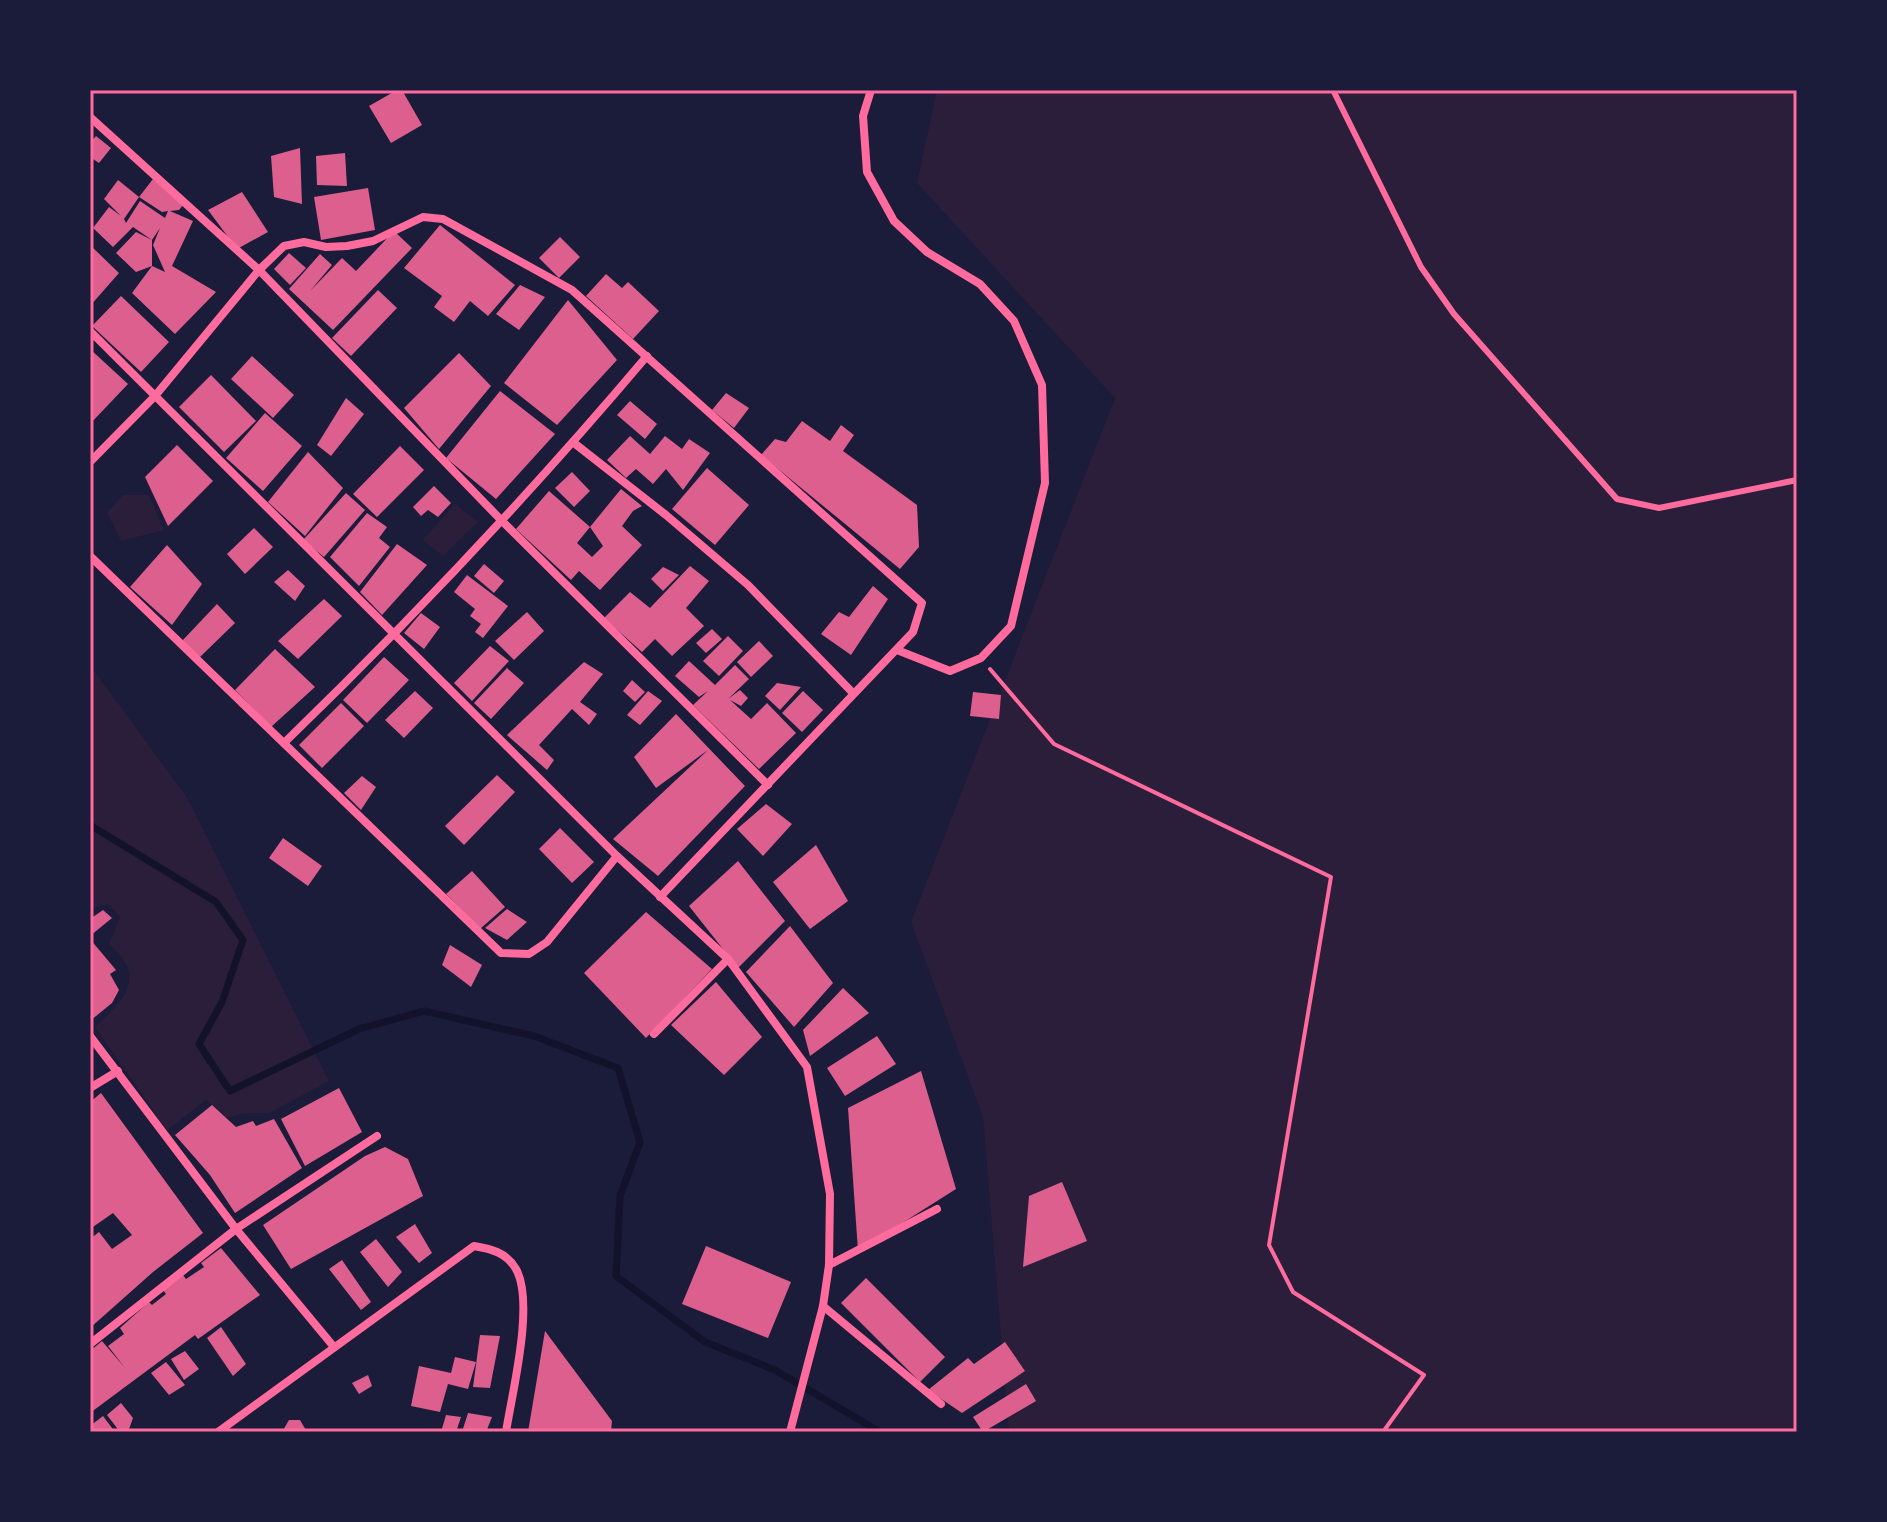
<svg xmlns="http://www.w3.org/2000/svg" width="1887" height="1522" font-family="Mulish,sans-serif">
<rect width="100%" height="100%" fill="#1b1b3a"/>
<g fill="#2a1e3b">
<path d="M937,90h860v1342h-788l-26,-315 -72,-195 204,-524 -198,-215z"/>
<path d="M123,495h26l15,35 -43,11 -14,-28z"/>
<path d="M455,504l23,18 -35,34 -20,-16z"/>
<path d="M90,665l98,134 141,282 -60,32h-25l-17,5 -21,-18 -39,30 -72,-103c29,-27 53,-50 14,-83l11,-27 -12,-13 -18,5z"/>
</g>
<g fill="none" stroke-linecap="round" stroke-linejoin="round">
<path stroke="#12122b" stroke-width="7" d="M90,825l126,77 27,38 -21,62 -23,42 31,47 129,-62 65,-18 110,25 84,32 22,74 -20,54 -4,80 89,66 70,28 105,62"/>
</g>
<g fill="#dd5f8e" fill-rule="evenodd">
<path d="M397,90h5l20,35 -31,18 -22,-37z"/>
<path d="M96,136l15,12 -12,15 -9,-6v-14z"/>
<path d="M300,148l2,56 -28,-7 -3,-41z"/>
<path d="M345,153l2,33 -30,-1 -1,-29z"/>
<path d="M153,179l30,26 -4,5 -9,1 23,10 -21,45 44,26 -41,42 -43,-41 20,-27 -16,6 -20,-19 20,-21 16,8 -19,-13 -20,20 -20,-19 16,-21 12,9 -17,-17 14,-19 21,17 -15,22 2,4 14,-22 25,17 3,-7 -6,1 -23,-15zM160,228l-7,17 12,27 -13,-6v-26z"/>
<path d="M368,188l7,42 -54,10 -7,-43z"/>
<path d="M242,192l26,40 -31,17 -29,-39z"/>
<path d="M440,225l75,60 -27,31 -18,-15 -16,21 -20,-15 8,-11 -38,-28z"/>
<path d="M394,231l18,17 -79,82 -44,-41 31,-35 12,11 -22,26 32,-33 14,13z"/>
<path d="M560,237l20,20 -21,21 -20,-20z"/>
<path d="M90,245l29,28 -29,33z"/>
<path d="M289,253l17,15 -16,17 -16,-16z"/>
<path d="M606,274l16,14 6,-6 31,29 -26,28 -47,-43z"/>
<path d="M520,285l25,12 -26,33 -23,-16z"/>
<path d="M378,290l19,18 -46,48 -19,-18z"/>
<path d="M121,296l48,46 -28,30 -49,-46z"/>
<path d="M568,300l49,60 -60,65 -53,-42z"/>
<path d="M90,349l38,35 -38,40z"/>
<path d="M459,353l32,33 -52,63 -35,-41z"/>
<path d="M252,356l42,39 -21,23 -42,-39z"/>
<path d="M211,375l45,46 -32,31 -45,-45z"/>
<path d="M500,391l55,43 -59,65 -50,-41z"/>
<path d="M726,393l23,15 -15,20 -22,-18z"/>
<path d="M346,398l18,16 -33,42 -14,-11z"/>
<path d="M630,401l27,23 -12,15 -28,-24z"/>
<path d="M265,413l37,33 -39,45 -37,-33z"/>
<path d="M802,421l28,20 11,-16 13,10 -11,16 74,54 2,42 -19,22 -139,-114 14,-16 11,3z"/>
<path d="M630,436l20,18 15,-18 17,13 7,-10 21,14 -27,37 -17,-21 -13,15 -17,-15 -10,9 -19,-18z"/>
<path d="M177,445l36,36 -45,45 -23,-49z"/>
<path d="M400,446l24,24 -47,47 -24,-23z"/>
<path d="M308,452l35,36 -38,48 -37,-34z"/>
<path d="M707,468l42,37 -34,40 -43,-36z"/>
<path d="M572,472l18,19 -16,16 -19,-19z"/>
<path d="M434,486l17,17 -13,14 -10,-7 -7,6 -8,-9z"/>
<path d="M621,489l21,17 -9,5 -11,15 20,19 -42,45 -21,-19 -8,9 -55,-51 33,-38 41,36zM590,527l13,19 -11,11 -15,-14z"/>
<path d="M346,493l19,17 -41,47 -21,-17z"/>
<path d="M367,513l20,14 -8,11 11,9 -31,39 -29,-29z"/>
<path d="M254,528l19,19 -28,27 -18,-20z"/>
<path d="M397,544l30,21 -45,50 -22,-23z"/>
<path d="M167,545l35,39 -30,41 -42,-38z"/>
<path d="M484,564l20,17 -10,12 -20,-17z"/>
<path d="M690,566l19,15 -23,27 18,18 -32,30 -17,-17 -13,13 -38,-34 26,-26 20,16z"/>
<path d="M663,567l16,8 -16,16 -12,-12z"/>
<path d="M288,570l17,16 -10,15 -21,-19z"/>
<path d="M467,575l41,31 -25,32 -8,-6 6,-8 -11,-8 5,-7 -21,-17z"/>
<path d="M873,586l15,13 -37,56 -30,-21 18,-22 10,5z"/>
<path d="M324,599l18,17 -44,43 -20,-18z"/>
<path d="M217,604l18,19 -36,35 -17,-17z"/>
<path d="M527,612l17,19 -30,29 -19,-19z"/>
<path d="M421,613l19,14 -16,22 -20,-16z"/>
<path d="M712,629l10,10 -16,14 -10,-10z"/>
<path d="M728,636l15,15 -24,25 -16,-15z"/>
<path d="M759,641l14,15 -22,21 -14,-15z"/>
<path d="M490,646l19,15 -37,40 -18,-18z"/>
<path d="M275,649l40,38 -44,40 -36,-37z"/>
<path d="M384,657l25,23 -42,43 -24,-23z"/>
<path d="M689,661l26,24 20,-20 14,14 -21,20 12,-9 8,8 -7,8 -11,-6 21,19 16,-16 29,30 -37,36 -66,-64 15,-14 -9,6 -24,-21z"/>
<path d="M584,662l19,12 -23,28 17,12 -8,11 -17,-16 -33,36 15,15 -7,10 -40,-35z"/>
<path d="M507,668l17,15 -33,36 -17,-16z"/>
<path d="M632,680l13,12 -10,10 -12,-11z"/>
<path d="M777,683l24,4 -21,23 -15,-14z"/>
<path d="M415,691l18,17 -29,30 -19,-18z"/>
<path d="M648,691l14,10 -22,24 -13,-10z"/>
<path d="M803,691l20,19 -21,22 -20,-19z"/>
<path d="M973,692l28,3 -2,24 -29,-3z"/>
<path d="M341,703l23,23 -42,42 -23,-23z"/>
<path d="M676,714l69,72 -87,90 -45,-37 95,-89 -52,38 -22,-31z"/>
<path d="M497,775l18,17 -51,53 -19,-19z"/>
<path d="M362,776l14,11 -15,23 -17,-17z"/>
<path d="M766,804l26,20 -29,32 -26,-27z"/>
<path d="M560,828l34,34 -22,21 -33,-34z"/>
<path d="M283,838l39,28 -14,20 -39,-28z"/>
<path d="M816,845l32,56 -38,28 -37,-47z"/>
<path d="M738,861l47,60 -47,47 -49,-62z"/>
<path d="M472,871l33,36 -25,22 -34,-35z"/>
<path d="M507,909l20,13 -20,18 -22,-12z"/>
<path d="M103,910l9,8 -22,18v-17z"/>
<path d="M646,912l66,57 -66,69 -62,-65z"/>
<path d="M790,926l43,57 -39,44 -48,-55z"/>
<path d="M90,939l26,31 -6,4 9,16 -7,13 -22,18z"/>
<path d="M450,945l32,20 -11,22 -29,-22z"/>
<path d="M716,982l46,55 -38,38 -53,-50z"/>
<path d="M843,988l26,25 -59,43 -7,-26z"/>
<path d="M877,1036l19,28 -51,32 -18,-28z"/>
<path d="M921,1071l35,118 -98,62 -10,-143z"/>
<path d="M339,1088l23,44 -57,34 -24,-47z"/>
<path d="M101,1093l102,140 -50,39 -63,56v-89l9,-7 13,17 20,-14 -19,-22 -23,16v-127z"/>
<path d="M212,1105l24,22 17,-6 3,5 18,-7 28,49 -67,45 -25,-38 -35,-40z"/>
<path d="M385,1147l23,12 15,37 -132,73 -28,-44 102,-69z"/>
<path d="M1062,1182l25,59 -64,26 6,-71z"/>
<path d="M415,1224l17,29 -13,10 -23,-26z"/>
<path d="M376,1239l26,33 -14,15 -28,-35z"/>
<path d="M706,1246l85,36 -23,56 -86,-34z"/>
<path d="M221,1248l39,47 -62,44 -3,-4 -105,78v-62l12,-10 23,27 -17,-22 16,-12 -4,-6 29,-26 3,3 14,-11 -4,-5 20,-15 4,5 18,-12 -3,-4z"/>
<path d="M342,1260l29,42 -10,8 -32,-41z"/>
<path d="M866,1278l79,79 -25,25 -79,-79z"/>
<path d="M221,1327l25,37 -13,12 -26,-38z"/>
<path d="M545,1331l67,90 -1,11h-83z"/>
<path d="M480,1335l20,1 -10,52 -17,-1z"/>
<path d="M1005,1342l20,29 -63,42 -34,-23 40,-32 6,6z"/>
<path d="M185,1351l14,18 -15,11 -13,-21z"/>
<path d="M455,1357l21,5 -8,27 -20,-5 -8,28 -29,-6 8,-40 32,7z"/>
<path d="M166,1362l19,23 -16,10 -18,-22z"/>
<path d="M368,1375l4,11 -13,8 -7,-11z"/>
<path d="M1026,1384l10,17 -53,31 -10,-15z"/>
<path d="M121,1403l12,15 -5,14h-8l-13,-17z"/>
<path d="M468,1413l24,4 -6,15h-24z"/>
<path d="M446,1415l15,2 -5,15h-15z"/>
<path d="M103,1416l12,16h-23l-2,-6z"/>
<path d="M289,1420h11l7,12h-25z"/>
</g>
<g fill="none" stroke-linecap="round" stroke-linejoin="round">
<path stroke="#ff6b9d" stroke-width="4" d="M990,669l64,75 277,133 -62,368 24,47 131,83 -41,57"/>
<path stroke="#ff6b9d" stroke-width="6" d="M1333,90l88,177 33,47 163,185 42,9 138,-28"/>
<g stroke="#ff6b9d" stroke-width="8">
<path d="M871,90l-8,26 4,56 27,49 33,31 53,32 34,37 28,64 3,98 -34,143 -30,32 -31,13 -53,-21"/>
<path d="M90,117l169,153 243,251 266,264"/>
<path d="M90,331l527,525 111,103 79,108 23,127 -1,71 -6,41 -33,126"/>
<path d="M574,443l92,72 82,70 104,107"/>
<path d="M90,462l65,-66 104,-126 25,-24 20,-4 22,5 21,-1 26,-5 50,-24 20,2 129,71 350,313 -9,29 -253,265"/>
<path d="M90,556l411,397 28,1 18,-12 70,-86"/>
<path d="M284,743c128,-124 249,-252 363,-387"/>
<path d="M654,1034l74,-75"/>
<path d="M90,1036l146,193 98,118"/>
<path d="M90,1088l28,-17"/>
<path d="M829,1265l108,-56"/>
<path d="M823,1306l118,98"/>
<path d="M90,1344l146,-115 141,-93"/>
<path d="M218,1432l256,-186c17,3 32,6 42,23 19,34 -4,124 -10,163"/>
</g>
</g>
<rect width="1887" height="1522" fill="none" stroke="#1b1b3a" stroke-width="184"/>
<rect x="92" y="92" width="1703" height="1338" fill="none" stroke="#ff6b9d" stroke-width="3"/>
</svg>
